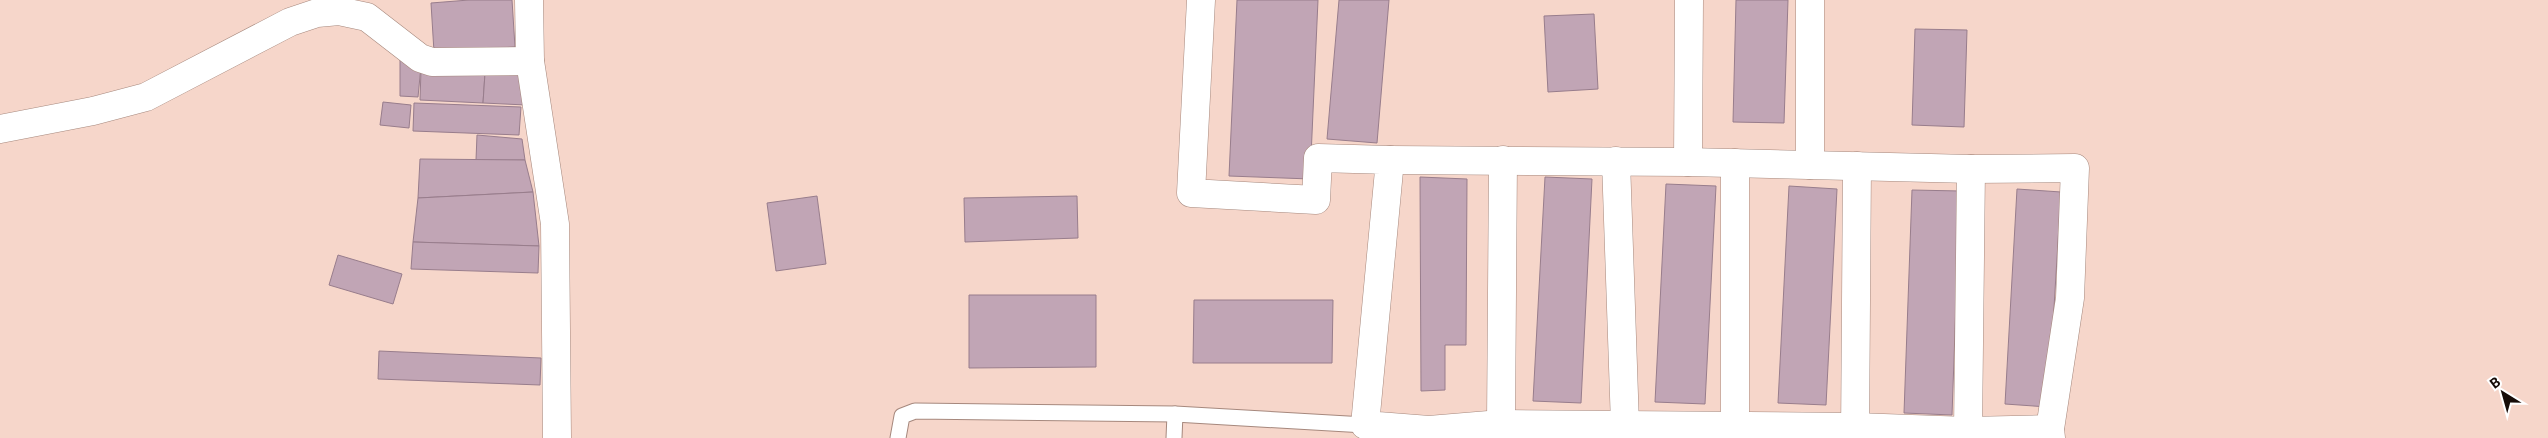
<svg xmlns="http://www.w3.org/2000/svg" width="2548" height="438" font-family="Roboto,sans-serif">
<rect width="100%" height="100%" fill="#f6d6ca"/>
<g fill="#c1a5b5" stroke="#987d8c">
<path d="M469,0h43l3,47 -81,5 -3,-49z"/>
<path d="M1237,0h81l-8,179 -81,-3z"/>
<path d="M1339,0h50l-12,143 -50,-4z"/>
<path d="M1736,0h52l-4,123 -51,-1z"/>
<path d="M1594,14l4,75 -50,3 -4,-76z"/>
<path d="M1915,29l52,1 -3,97 -52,-2z"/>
<path d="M400,52l21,14 -3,31 -18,-1z"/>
<path d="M421,70l64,3 -2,30 -63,-3z"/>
<path d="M485,73l42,2 -1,30 -43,-2z"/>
<path d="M383,102l28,3 -2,23 -29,-3z"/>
<path d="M414,103l107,4 -2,28 -106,-4z"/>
<path d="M477,135l45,4 3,21h-49z"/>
<path d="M420,159l105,1 8,32 -115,6z"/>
<path d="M1420,177l47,2 -1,166h-21v45l-24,1z"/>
<path d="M1545,177l47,2 -11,224 -48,-2z"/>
<path d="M1666,184l50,2 -11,218 -50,-2z"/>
<path d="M1789,186l48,3 -11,216 -48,-2z"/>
<path d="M2017,189l44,3 -13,215 -43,-3z"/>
<path d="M1912,190l48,1 -8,224 -48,-2z"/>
<path d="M533,192l6,54 -126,-4 5,-44z"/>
<path d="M817,196l9,68 -50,7 -9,-68z"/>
<path d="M1077,196l1,42 -113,4 -1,-44z"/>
<path d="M413,242l126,4 -1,27 -127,-4z"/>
<path d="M338,255l64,19 -9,30 -64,-19z"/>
<path d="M969,295h127v72l-127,1z"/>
<path d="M1194,300h139l-1,63h-139z"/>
<path d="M379,351l162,7 -1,27 -162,-6z"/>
</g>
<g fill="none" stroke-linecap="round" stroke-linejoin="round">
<g stroke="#a6887d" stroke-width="17">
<g id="service">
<path d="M898,438l4,-22 13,-5 260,3 190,11"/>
<path d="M1174,438l1,-24"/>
</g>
</g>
<g stroke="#a6887d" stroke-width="29">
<g id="minor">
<path d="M529,0l1,61 25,163 2,214"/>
<path d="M1201,0l-10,193 125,7 2,-42 72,2 -25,265 64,5 72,-6 354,3 113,4 82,-2"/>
<path d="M0,129l93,-18 53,-14 144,-75 27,-9 22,-2 28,6 53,41 12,4 98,-1"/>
<path d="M1390,160l298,2 283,7 104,-1 -5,130 -20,131 1,9"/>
<path d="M1616,161l9,264"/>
<path d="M1688,162l1,-162"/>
<path d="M1810,165v-165"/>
<path d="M1501,424l2,-264"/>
<path d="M1735,426v-263"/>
<path d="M1968,431l3,-262"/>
<path d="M1855,438l2,-272"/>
</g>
</g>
<use href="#service" stroke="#fff" stroke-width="15"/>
<use href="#minor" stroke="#fff" stroke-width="28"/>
</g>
<g transform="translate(2503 393) rotate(323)" stroke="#ffffff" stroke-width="4" paint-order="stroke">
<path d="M0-4L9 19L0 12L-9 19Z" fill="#160c08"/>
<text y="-8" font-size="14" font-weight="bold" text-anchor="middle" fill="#160c08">B</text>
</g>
</svg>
